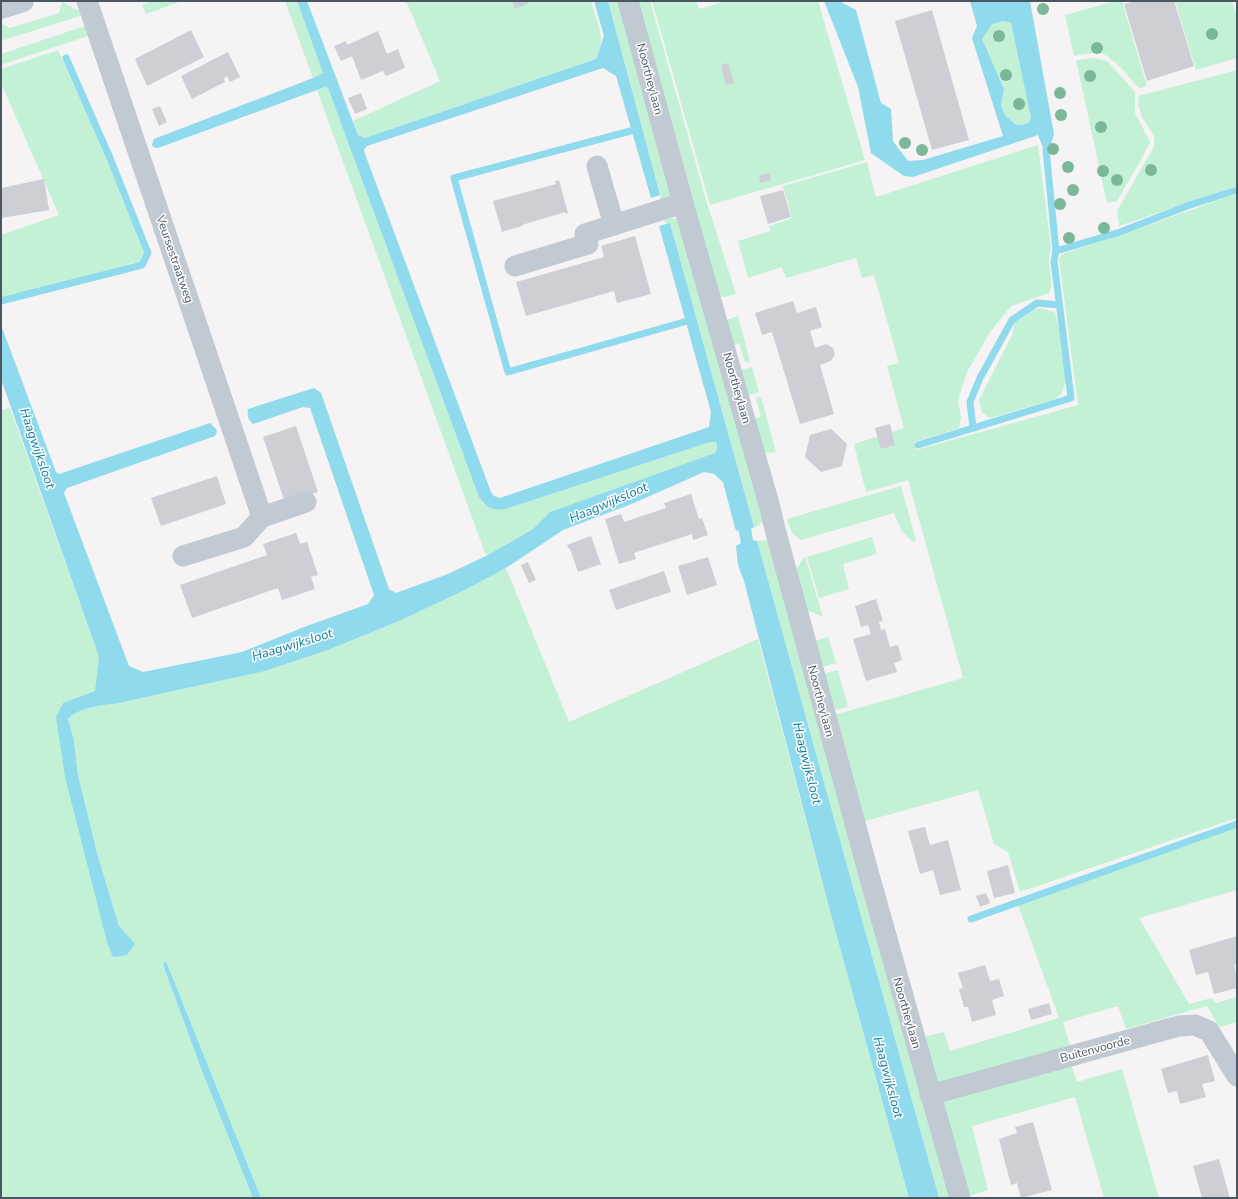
<svg xmlns="http://www.w3.org/2000/svg" width="1238" height="1199" font-family="'Nunito Sans',sans-serif">
<rect width="100%" height="100%" fill="#f5f3f3"/>
<g fill="#c3f1d5">
<path d="M153,1h29l-36,13 -4,-9z"/>
<path d="M285,1h12l26,72 -10,5z"/>
<path d="M400,1h191l9,29 1,13 -5,16 -231,79c-9,-2 -9,-10 -12,-17l87,-40 -33,-78z"/>
<path d="M608,1h15l53,193 -15,10 -1,-9z"/>
<path d="M635,1h15l57,202 29,91c-8,2 -12,5 -19,1z"/>
<path d="M652,1h44l3,8 28,-8h91l47,159 -155,45z"/>
<path d="M1115,1h7l25,85 -8,2c-10,-10 -26,-33 -40,-35 -8,-1 -17,2 -25,3l-9,-41z"/>
<path d="M1175,1h57l5,15v42l-41,12z"/>
<path d="M62,2l15,8 9,4 -85,27v-18l9,5 49,-15z"/>
<path d="M1003,21l8,2 20,95 -3,5 -7,2 -6,-1 -10,-9 -4,-10 3,-16 -23,-50 11,-15z"/>
<path d="M88,25l3,10 -90,30v-11z"/>
<path d="M58,50l46,101 41,102 -4,8 -140,38v-64l58,-20 -58,-132v-14z"/>
<path d="M1093,58l14,3 28,31v21l15,29 -7,14 -26,45 -10,2 -31,-143z"/>
<path d="M1237,70v116l-118,40 -2,-15 37,-64v-11l-12,-19 -4,-13 1,-8z"/>
<path d="M325,87l3,1 151,409 5,7 22,5 204,-67h6l1,4 -2,7 -165,59 -17,17 -45,26 -3,-2 -168,-463z"/>
<path d="M1038,145l13,102c-1,4 -2,9 -2,13 0,12 5,22 0,33l-38,13 -21,26 -23,40 -9,28 3,18 -2,10 -45,14 2,8 162,-45 -19,-146 3,-5 76,-25 86,-31 13,-4v624l-217,74 -12,-40 -14,-8 -16,-54 -116,32 -28,-107 129,-37 -55,-198 -42,12 -12,-48 50,-16 -17,-62 12,-3 -25,-88 -12,3 -6,-20 -70,20 -4,-11 -34,11 -10,-37 33,-10 -2,-5 23,-8 -9,-32 84,-24 9,35z"/>
<path d="M664,218l19,1 82,298 -6,8 -7,4 2,-2 -84,-304 -4,1z"/>
<path d="M1040,308l15,4c4,17 18,70 5,83 -2,2 -6,3 -8,5l-62,18 -8,-5 -3,-13 33,-65 3,-13 17,-12z"/>
<path d="M738,316l12,46h-5l-6,-19 -8,3 -7,-25z"/>
<path d="M752,367l7,25 -14,4 -7,-25z"/>
<path d="M761,397l15,55 -10,1 -5,-4 -9,-30 9,-2 -5,-19z"/>
<path d="M10,408l89,249 -3,34 -33,12 44,239 27,2 -15,-18 -22,-73 -19,-78 -4,-34 -6,-22c11,-12 31,-14 46,-15l151,-33 63,-21 71,-29 66,-31 41,-22 63,154 189,-83 73,276 78,283h-648l-95,-237 -3,4 39,106 51,127h-249l-3,-6v-782z"/>
<path d="M901,486l15,54 -3,2 -12,-12 -7,-17 -93,27 -9,-7 -5,-14z"/>
<path d="M872,537l5,17 -34,10 6,25 -30,9 -12,-41z"/>
<path d="M766,540l7,2 180,656h-14l-182,-653v-4z"/>
<path d="M805,556l18,61 -21,-9 -9,-34z"/>
<path d="M828,637l8,26 -16,5 -8,-26z"/>
<path d="M838,670l10,37 -17,4 -10,-37z"/>
<path d="M1237,827v63l-98,28 50,86 23,-6 4,5 21,-6v25l-18,5 -12,-21 -81,23 -8,-23 -55,16 7,24 -135,40 -15,-48 24,-6 6,19 109,-33 -41,-113z"/>
<path d="M1071,1065l6,17 45,-13 37,129h-55l-29,-101 -103,29 16,64 -23,7 -27,-93z"/>
</g>
<g fill="#90daee" fill-rule="evenodd">
<path d="M297,1h10l51,134 7,3 231,-79 8,-23 -10,-35h14l52,194 -9,3 -35,-122 -13,-8 -236,78 -3,4 1,4 126,338 3,4 6,2 209,-71 2,-15 -52,-186 11,-3 84,304 -3,2 2,11 4,1 182,657h-30l-78,-283 -87,-334 -6,-16 -2,-19 5,-3 -2,-11 -3,-2 -1,-2 -12,-46 -9,-8 -10,-2 -70,31 -71,27 -57,38 -41,22 -66,31 -71,29 -63,21 -151,33c-14,1 -36,4 -46,15l6,22 4,34 19,78 22,73 16,18 -8,11 -14,2 -6,-15 -42,-165 -9,-60 7,-14 32,-12 4,-34 -98,-278v-54l55,147 3,2 151,-51 6,6 1,3 -2,4 -148,52 -3,5 65,173 14,6 99,-20 62,-25 64,-23 6,-9 -64,-187 -7,-1 -50,17c-5,-5 -6,-8 -5,-15l66,-21 7,5 68,196 7,4 52,-19 40,-19 45,-26 17,-17 165,-59c2,-4 3,-6 1,-11h-6l-204,67c-13,2 -19,-1 -27,-12l-151,-409 -3,-1 -167,61 -5,-1 -1,-3 2,-5 159,-61 10,-5z"/>
<path d="M824,1h15l17,9 25,93 10,6 2,32 15,20 15,-1 80,-24 -31,-98 5,-12 -7,-25h60l24,133 -7,24 -9,-23 -125,42 -9,-1 -33,-23 -13,-66zM1003,21l8,2 20,95 -3,5 -7,2 -6,-1 -10,-9 -4,-10 3,-16 -22,-50 10,-15z"/>
<path d="M166,961l95,237h-8l-51,-127 -39,-106z"/>
</g>
<g fill="none" stroke-linecap="round" stroke-linejoin="round">
<g stroke="#90daee" stroke-width="7">
<path d="M638,129l-184,49 54,194 183,-52"/>
<path d="M1056,251l64,-19 67,-26 50,-16"/>
<path d="M1,301l141,-36 6,-12 -38,-95 -44,-100"/>
<path d="M973,428l-3,-26 10,-24 32,-58 25,-17 22,2"/>
<path d="M918,445l153,-47 -17,-137 2,-10 -10,-101"/>
<path d="M971,919l266,-95"/>
</g>
</g>
<g fill="#cdcfd5">
<path d="M512,1h16v2l-13,6z"/>
<path d="M1135,1h39l20,65 -47,15 -23,-77z"/>
<path d="M932,10l37,130 -37,10 -37,-129z"/>
<path d="M191,30l13,27 -57,29 -12,-27z"/>
<path d="M378,31l9,23 11,-5 7,19 -19,8 -3,-5 -22,9 -9,-24 -11,5 -7,-15 12,-5 1,4z"/>
<path d="M228,52l12,25 -10,5 -3,-6 -3,2 1,4 -33,17 -11,-23z"/>
<path d="M728,63l6,20 -8,2 -5,-20z"/>
<path d="M361,93l6,16 -12,5 -7,-16z"/>
<path d="M160,106l7,16 -8,4 -7,-17z"/>
<path d="M769,173l2,7 -11,3 -1,-8z"/>
<path d="M44,179l5,31 -48,8v-30z"/>
<path d="M559,180l9,33 -2,1 -1,-2 -43,13v1l-20,6 -9,-31 63,-17 -1,-3z"/>
<path d="M783,190l8,27 -23,7 -8,-28z"/>
<path d="M635,236l16,58 -34,9 -3,-12 -88,25 -10,-34 88,-25 -3,-11z"/>
<path d="M793,301l4,12 19,-6 6,20 -12,4 5,17 11,-4 7,4 2,6 -4,7 -11,4 14,49 -34,10 -28,-92 -10,3 -7,-22z"/>
<path d="M890,424l5,21 -14,4 -6,-21z"/>
<path d="M296,426l22,66 -33,11 -22,-66z"/>
<path d="M831,429l16,15 -5,22 -21,6 -16,-15 5,-22z"/>
<path d="M217,476l9,28 -65,22 -10,-28z"/>
<path d="M691,494l8,25 3,-1 6,17 -15,5 -1,-6 -58,19 2,6 -17,5 -14,-45 16,-5 3,8 42,-14 -2,-5z"/>
<path d="M296,533l4,11 7,-2 11,33 -7,2 4,12 -33,11 -4,-12 -86,30 -12,-33 87,-30 -4,-11z"/>
<path d="M591,536l10,28 -23,8 -8,-23h-1l-2,-4z"/>
<path d="M708,557l9,28 -30,10 -9,-29z"/>
<path d="M528,562l8,18 -7,3 -8,-18z"/>
<path d="M664,571l7,21 -55,18 -7,-20z"/>
<path d="M876,599l7,22 -4,1 2,8 4,-1 5,18 8,-2 4,15 -8,3 3,9 -31,9 -13,-42 18,-5 -3,-9 -7,2 -6,-21z"/>
<path d="M925,827l5,18 18,-5 13,50 -21,5 -7,-25 -13,4 -12,-43z"/>
<path d="M1008,865l7,28 -21,5 -7,-27z"/>
<path d="M986,893l4,10 -10,4 -4,-11z"/>
<path d="M1237,936v28l-3,1 3,12v11l-23,6 -6,-22 -12,3 -7,-25z"/>
<path d="M985,965l5,16 9,-2 5,17 -12,4 4,15 -24,7 -4,-15h-4l-5,-18 4,-1 -5,-15z"/>
<path d="M1049,1003l3,11 -21,6 -3,-11z"/>
<path d="M1208,1055l7,26 -13,3 4,13 -26,7 -3,-13 -9,2 -7,-24z"/>
<path d="M1033,1122l19,68 -31,8 -4,-15 -6,2 -12,-46 18,-6 -2,-6z"/>
<path d="M1219,1159l11,39h-28l-9,-32z"/>
</g>
<g fill="none" stroke-linecap="round" stroke-linejoin="round">
<g stroke="#c1cad2" stroke-width="21">
<path d="M87,1l175,516"/>
<path d="M628,1l55,202 86,301 6,25 94,346 91,323"/>
<path d="M597,166l17,59"/>
<path d="M515,266l73,-22 -3,-10 98,-31"/>
<path d="M183,556l61,-19 18,-20 44,-15"/>
<path d="M930,1095l249,-69 16,-1 14,6 28,45"/>
</g>
<path stroke="#c1cbd6" stroke-width="22" d="M1,8l22,-7"/>
</g>
<g fill="#7bb799">
<circle cx="1043" cy="9" r="6"/>
<circle cx="1212" cy="34" r="6"/>
<circle cx="999" cy="36" r="6"/>
<circle cx="1097" cy="48" r="6"/>
<circle cx="1006" cy="75" r="6"/>
<circle cx="1090" cy="76" r="6"/>
<circle cx="1060" cy="93" r="6"/>
<circle cx="1019" cy="104" r="6"/>
<circle cx="1061" cy="115" r="6"/>
<circle cx="1101" cy="127" r="6"/>
<circle cx="905" cy="143" r="6"/>
<circle cx="1053" cy="149" r="6"/>
<circle cx="922" cy="150" r="6"/>
<circle cx="1068" cy="167" r="6"/>
<circle cx="1151" cy="170" r="6"/>
<circle cx="1103" cy="171" r="6"/>
<circle cx="1117" cy="180" r="6"/>
<circle cx="1073" cy="190" r="6"/>
<circle cx="1060" cy="204" r="6"/>
<circle cx="1104" cy="228" r="6"/>
<circle cx="1069" cy="238" r="6"/>
</g>
<g text-anchor="middle" stroke-width="3" stroke-linejoin="round" paint-order="stroke">
<g font-size="12" fill="#4a5661" stroke="#fff">
<text transform="translate(650 79) rotate(75)" y="4">Noortheylaan</text>
<text transform="translate(175 259) rotate(71)" y="4">Veursestraatweg</text>
<text transform="translate(737 388) rotate(74)" y="4">Noortheylaan</text>
<text transform="translate(821 701) rotate(75)" y="4">Noortheylaan</text>
<text transform="translate(907 1013) rotate(74)" y="4">Noortheylaan</text>
<text transform="translate(1095 1049) rotate(-15)" y="4">Buitenvoorde</text>
</g>
<g font-size="13" font-style="italic" fill="#0c7c9b" stroke="#fff">
<text transform="translate(38 448) rotate(71)" y="5">Haagwijksloot</text>
<text transform="translate(608 502) rotate(-23)" y="5">Haagwijksloot</text>
<text transform="translate(292 644) rotate(-17)" y="5">Haagwijksloot</text>
<text transform="translate(808 763) rotate(76)" y="5">Haagwijksloot</text>
<text transform="translate(889 1077) rotate(75)" y="5">Haagwijksloot</text>
</g>
</g>
<rect width="1238" height="1199" fill="none" stroke="#4a5661" stroke-width="4"/>
</svg>
